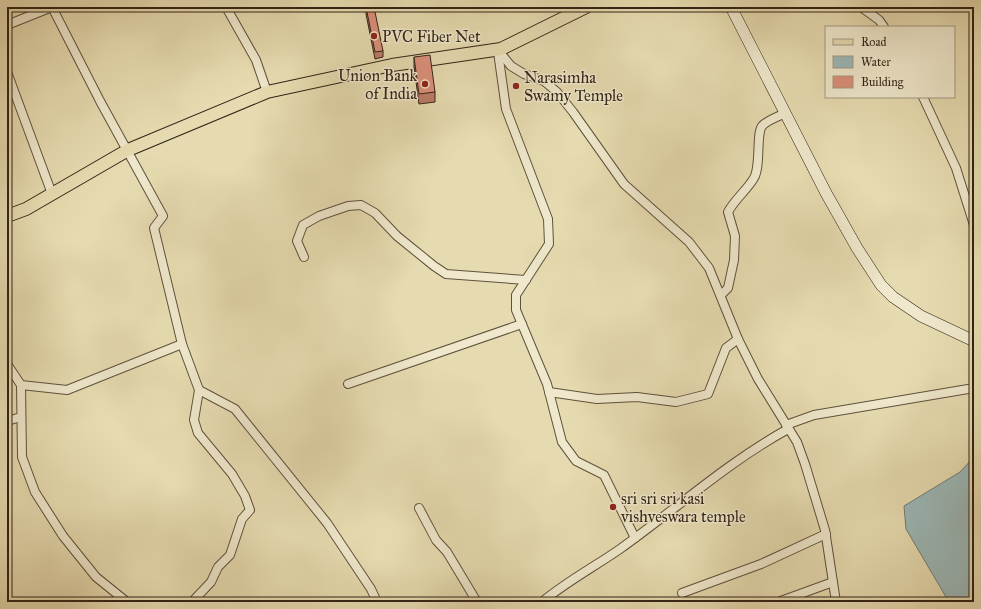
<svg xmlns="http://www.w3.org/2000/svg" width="981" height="609" font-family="'IM FELL Great Primer',serif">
<rect width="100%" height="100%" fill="#e6dbb0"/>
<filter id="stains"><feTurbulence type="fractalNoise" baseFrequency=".005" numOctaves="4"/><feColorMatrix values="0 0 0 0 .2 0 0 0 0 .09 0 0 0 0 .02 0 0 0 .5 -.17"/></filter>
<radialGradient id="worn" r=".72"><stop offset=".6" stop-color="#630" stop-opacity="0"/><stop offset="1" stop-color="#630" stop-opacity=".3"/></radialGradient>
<path fill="#9cb8b7" stroke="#727c77" d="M974,457v145h-25l-43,-73 -2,-23 56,-34z"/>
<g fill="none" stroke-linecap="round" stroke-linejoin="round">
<g stroke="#5f513c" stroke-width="10">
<g id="minor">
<path d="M52,7l48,94 63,115 -9,12 28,116 17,46 36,19 92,114 44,66 6,13"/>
<path d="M226,7l30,53 11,32"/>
<path d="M861,7l18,13 5,7"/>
<path d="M7,25l45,-18"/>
<path d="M498,50l13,16 13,8 20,7 13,11 16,20 51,72 65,58 20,26 29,71 20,40 39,63 8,22 20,66 11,72"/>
<path d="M498,52l8,57 42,110 1,25 -33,51v15l31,74 15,58 14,19 28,14 31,63"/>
<path d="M7,72l45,122"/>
<path d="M923,97l33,71 18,57"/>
<path d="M304,257l-7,-16 6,-16 16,-9 29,-10 13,-1 14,8 22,23 37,30 12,8 80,6"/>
<path d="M721,295l7,-7 6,-28 1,-24 -7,-24c7,-13 19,-22 26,-34 7,-12 2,-44 8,-52 4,-5 17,-10 24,-13"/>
<path d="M7,364l14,21 1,72 13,35 28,44 33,41 31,25"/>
<path d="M348,384l174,-60"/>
<path d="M21,385l46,5 115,-46"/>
<path d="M549,392l48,7 40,-2 39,5 32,-8 18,-46 12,-9"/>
<path d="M7,421l14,-4"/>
<path d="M786,425l28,-10 160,-27"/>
<path d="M419,508l17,32 11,12 30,50"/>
<path d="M682,593l79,-29 65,-30"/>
<path d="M192,602l19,-20 7,-15 12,-12 12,-36 8,-9 -5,-14 -13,-22 -34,-41 -4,-13 5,-30"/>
<path d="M542,602c24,-20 52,-35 78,-53 56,-40 108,-87 168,-120"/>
<path d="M778,602l55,-20"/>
</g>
</g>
<g stroke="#322316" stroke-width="12">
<path id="secondary" d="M731,7l95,186 31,55 24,37 12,12 28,19 53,25"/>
</g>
<g stroke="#322316" stroke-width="14">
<path id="primary" d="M7,216l19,-7 102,-59 139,-58 125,-27 109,-16 85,-42"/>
</g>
<use href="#minor" stroke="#efe8cc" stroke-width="8"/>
<use href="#secondary" stroke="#efe8cc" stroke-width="11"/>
<use href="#primary" stroke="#e6dbb0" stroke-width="12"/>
</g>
<g fill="#bc7c69" stroke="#322316">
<path d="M366,7l17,44v6l-8,2 -9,-45z"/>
<path d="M414,57l21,35v10l-16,2 -5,-37z"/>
</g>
<g fill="#db907a" stroke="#322316">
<path d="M366,7h8l9,44 -8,1z"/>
<path d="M430,55l5,37 -16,2 -5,-37z"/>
</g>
<g fill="#8f2418" stroke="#efe8cc" stroke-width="1.5">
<circle cx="374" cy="36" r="4"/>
<circle cx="425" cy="84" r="4"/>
<circle cx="516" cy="86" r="4"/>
<circle cx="613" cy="507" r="4"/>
</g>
<g text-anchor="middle" stroke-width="3" stroke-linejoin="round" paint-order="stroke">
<g font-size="16" fill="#322316" stroke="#efe8cc" text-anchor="start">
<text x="382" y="42">PVC Fiber Net</text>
<text x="417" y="81" text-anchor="end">Union Bank<tspan x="417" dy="18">of India</tspan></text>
<text x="524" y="83">Narasimha<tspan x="524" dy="18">Swamy Temple</tspan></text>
<text x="621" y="504">sri sri sri kasi<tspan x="621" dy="18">vishveswara temple</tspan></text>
</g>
</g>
<rect width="981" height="609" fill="none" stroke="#e6dbb0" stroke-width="24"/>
<rect x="8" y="8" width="965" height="593" fill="none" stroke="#322316" stroke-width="2"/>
<rect x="12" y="12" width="957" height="585" fill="none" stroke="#322316"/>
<rect x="825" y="26" width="130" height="72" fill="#efe8cc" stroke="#a39983"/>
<rect x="833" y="39" width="20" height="6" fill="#e6dbb0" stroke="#a39983"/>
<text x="861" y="46" font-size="12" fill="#322316">Road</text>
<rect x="833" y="56" width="20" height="12" fill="#9cb8b7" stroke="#a39983"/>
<text x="861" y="66" font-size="12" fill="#322316">Water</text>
<rect x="833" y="76" width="20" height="12" fill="#db907a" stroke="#a39983"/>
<text x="861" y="86" font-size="12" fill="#322316">Building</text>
<rect width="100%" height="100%" filter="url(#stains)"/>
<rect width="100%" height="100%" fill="url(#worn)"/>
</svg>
